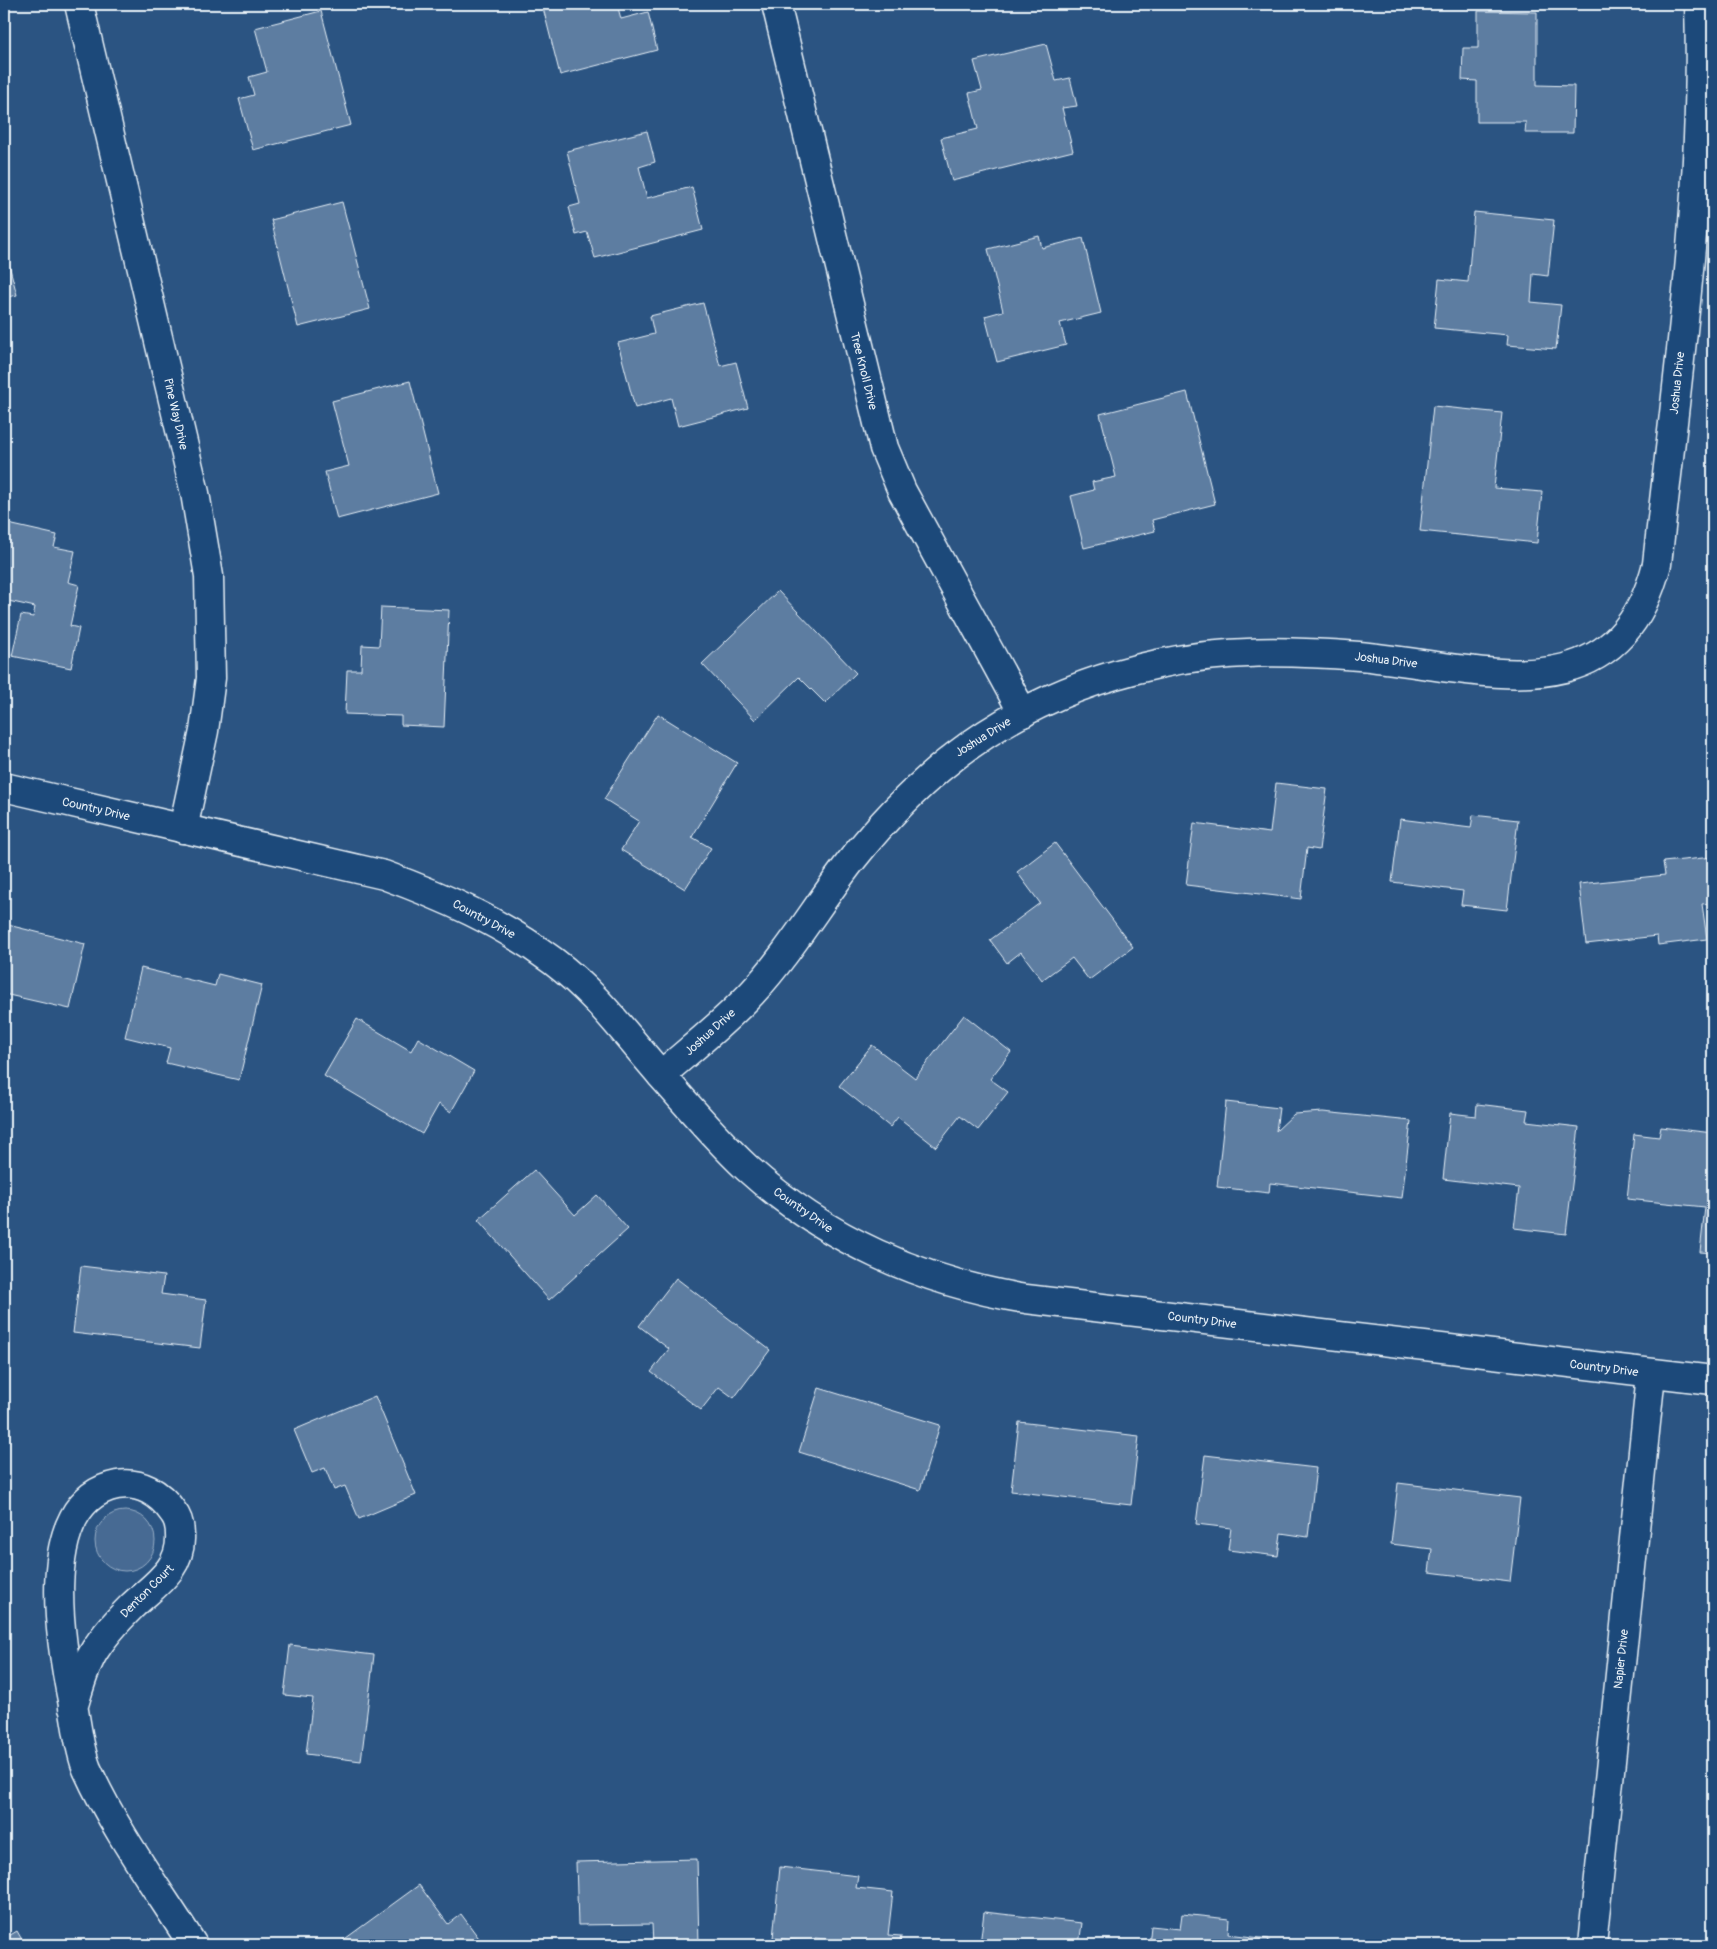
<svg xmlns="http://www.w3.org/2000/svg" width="1717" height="1949" font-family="Pangolin,sans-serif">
<rect width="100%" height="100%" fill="#2b5482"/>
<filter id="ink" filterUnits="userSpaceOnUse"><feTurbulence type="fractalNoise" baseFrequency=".02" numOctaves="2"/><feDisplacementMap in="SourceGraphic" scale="10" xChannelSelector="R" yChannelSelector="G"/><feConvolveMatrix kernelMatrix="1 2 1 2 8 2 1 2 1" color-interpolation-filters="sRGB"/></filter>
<g filter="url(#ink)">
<circle fill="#476b93" stroke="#98aec6" cx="125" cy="1541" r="30"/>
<g fill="#5d7da1" stroke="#e8f1f8">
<path d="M542,4h75l4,15 27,-7 9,38 -97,25z"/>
<path d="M321,11l30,114 -98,25 -14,-51 15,-4 -5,-18 18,-5 -12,-44z"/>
<path d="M1478,11l59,1v73l37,1 -1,47h-48l1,-11h-49v-41l-15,-1 1,-32h15z"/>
<path d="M1046,44l10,37 14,-3 7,28 -15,2 11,43 -121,30 -11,-43 37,-9 -9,-36 13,-3 -8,-29z"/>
<path d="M647,131l8,31 -16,5 8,31 45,-11 11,43 -108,28 -8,-26 -11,3 -7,-28 11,-3 -13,-53z"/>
<path d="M342,202l28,107 -72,18 -27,-107z"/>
<path d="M1474,212l80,8 -6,56 -15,-2 -2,28 30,3 -5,44 -49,-4 1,-10 -74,-7 5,-49 29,3z"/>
<path d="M1039,236l3,12 41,-10 18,75 -41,10 6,22 -69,17 -12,-46 18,-5 -15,-62z"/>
<path d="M4,246l13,49 -13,3z"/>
<path d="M703,303l17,63 16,-4 12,46 -70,18 -7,-28 -36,10 -17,-65 36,-9 -4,-18z"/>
<path d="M410,381l28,112 -101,26 -12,-47 24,-6 -17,-65z"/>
<path d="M1187,392l28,112 -63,16 3,11 -71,17 -13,-52 23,-6 -2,-8 24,-5 -16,-63z"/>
<path d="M1433,406l69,7 -8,75 48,4 -5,51 -117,-12z"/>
<path d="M4,523l53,12 -3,12 21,4 -7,31 11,3 -9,41 9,2 -8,40 -59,-12 9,-41 12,2 2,-10 -31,-7z"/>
<path d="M778,591l78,82 -31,30 -26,-26 -44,43 -53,-56z"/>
<path d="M381,607l68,3 -5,117 -43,-2v-9l-56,-2 2,-44h14l1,-25 17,1z"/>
<path d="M658,714l79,49 -45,74 19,11 -26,41 -64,-39 18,-29 -35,-22z"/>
<path d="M1276,783l51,6 -8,61 -12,-2 -6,51 -115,-14 8,-62 76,10z"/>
<path d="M1473,815l45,5 -11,90 -46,-5 2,-14 -71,-9 8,-63 71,9z"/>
<path d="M1055,843l78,104 -44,33 -17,-22 -30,22 -21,-28 -14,11 -17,-23 50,-37 -23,-31z"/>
<path d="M1713,857v46l-11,1 5,35 -49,6 -1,-9 -71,8 -7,-60 86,-9 -2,-13z"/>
<path d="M4,924l81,20 -15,65 -66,-15z"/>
<path d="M141,968l74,18 3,-12 44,11 -23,95 -73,-17 4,-15 -45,-11z"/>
<path d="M964,1015l47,37 -21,27 18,13 -30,38 -18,-14 -24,31 -38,-30 -8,10 -51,-41 33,-41 43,33z"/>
<path d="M357,1019l54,32 7,-13 56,33 -23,41 -12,-8 -17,30 -98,-58z"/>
<path d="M1226,1102l53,6 -3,23 18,-17 29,-2 88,9 -9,77 -132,-15 -1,10 -52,-6z"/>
<path d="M1477,1104l51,6 -2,11 53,6 -13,107 -52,-6 5,-40 -76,-9 7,-66 26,3z"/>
<path d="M1661,1127l52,6v120l-13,-1 5,-45 -78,-8 7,-65 25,3z"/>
<path d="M534,1170l41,45 22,-20 31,34 -79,71 -71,-80z"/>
<path d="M81,1266l83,10 -3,18 45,6 -6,48 -127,-15z"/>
<path d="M676,1278l94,72 -36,48 -15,-11 -18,23 -50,-38 18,-23 -30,-23z"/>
<path d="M819,1388l121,37 -20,65 -121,-38z"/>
<path d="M375,1396l41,99 -57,24 -14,-33 -11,4 -9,-22 -13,5 -18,-43z"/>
<path d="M1019,1422l120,14 -8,69 -120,-14z"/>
<path d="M1205,1455l111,13 -8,69 -27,-4 -3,23 -50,-6 3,-22 -35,-4z"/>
<path d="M1398,1483l122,15 -10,84 -81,-10 3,-23 -41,-5z"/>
<path d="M290,1645l84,10 -13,106 -55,-7 7,-56 -29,-3z"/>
<path d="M697,1859l2,86h-46l-1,-21 -74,1 -2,-63z"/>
<path d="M780,1867l78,9 -2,12 37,4 -5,43 13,1 -1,9h-50v-3l-35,-4 -1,4 -41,-4z"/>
<path d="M419,1885l29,39 13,-10 23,31h-139l-3,-4z"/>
<path d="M984,1912l98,11 -3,22h-99z"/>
<path d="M1182,1914l47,5 -1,15 41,5 -1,6h-119l2,-19 29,3z"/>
<path d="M17,1931l8,14h-21v-6z"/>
</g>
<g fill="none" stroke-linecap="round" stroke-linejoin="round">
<g stroke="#e8f1f8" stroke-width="31">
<g id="minor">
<path d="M79,4l116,489 14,83 2,102 -7,53 -21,98"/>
<path d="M776,4l108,444 18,43 121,222"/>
<path d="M4,787l380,88c60,22 117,47 169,86 44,33 72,73 108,114 27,31 56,65 86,93 78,71 175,114 279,131l687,81"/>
<path d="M661,1075c31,-27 63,-52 91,-82 38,-41 65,-88 99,-132 82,-104 176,-169 307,-197 67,-15 133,-13 201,-8 116,10 258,65 298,-92 20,-186 48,-373 42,-560"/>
<path d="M73,1708c6,-19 11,-41 22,-58 10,-16 23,-30 37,-44 22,-21 50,-37 48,-71 0,-8 -2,-17 -7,-23 -13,-19 -33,-31 -56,-27 -83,16 -56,162 -44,220 4,21 6,44 14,64 28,62 70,119 106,176"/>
<path d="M1592,1945l59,-571"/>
</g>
</g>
<use href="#minor" stroke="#1f4a7a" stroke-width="28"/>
</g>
</g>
<g text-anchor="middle" stroke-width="4" stroke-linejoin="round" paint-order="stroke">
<g font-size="12" fill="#e8f1f8" stroke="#1f4a7a">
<text transform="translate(864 371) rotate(76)" y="4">Tree Knoll Drive</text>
<text transform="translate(1677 383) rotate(-84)" y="4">Joshua Drive</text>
<text transform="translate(176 414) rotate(77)" y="4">Pine Way Drive</text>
<text transform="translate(1386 660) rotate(7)" y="4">Joshua Drive</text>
<text transform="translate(983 737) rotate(-32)" y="4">Joshua Drive</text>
<text transform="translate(96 809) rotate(13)" y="4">Country Drive</text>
<text transform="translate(484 919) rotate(28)" y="4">Country Drive</text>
<text transform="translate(710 1032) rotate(-42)" y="4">Joshua Drive</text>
<text transform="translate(803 1210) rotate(35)" y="4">Country Drive</text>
<text transform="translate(1202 1320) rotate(7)" y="4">Country Drive</text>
<text transform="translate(1604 1368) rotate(7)" y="4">Country Drive</text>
<text transform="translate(147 1591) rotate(-45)" y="4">Denton Court</text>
<text transform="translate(1621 1659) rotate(-84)" y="4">Napier Drive</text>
</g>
</g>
<rect width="1717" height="1949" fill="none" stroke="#1f4a7a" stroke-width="20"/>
<rect x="10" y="10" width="1697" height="1929" fill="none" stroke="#e8f1f8" stroke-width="2" filter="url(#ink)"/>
</svg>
